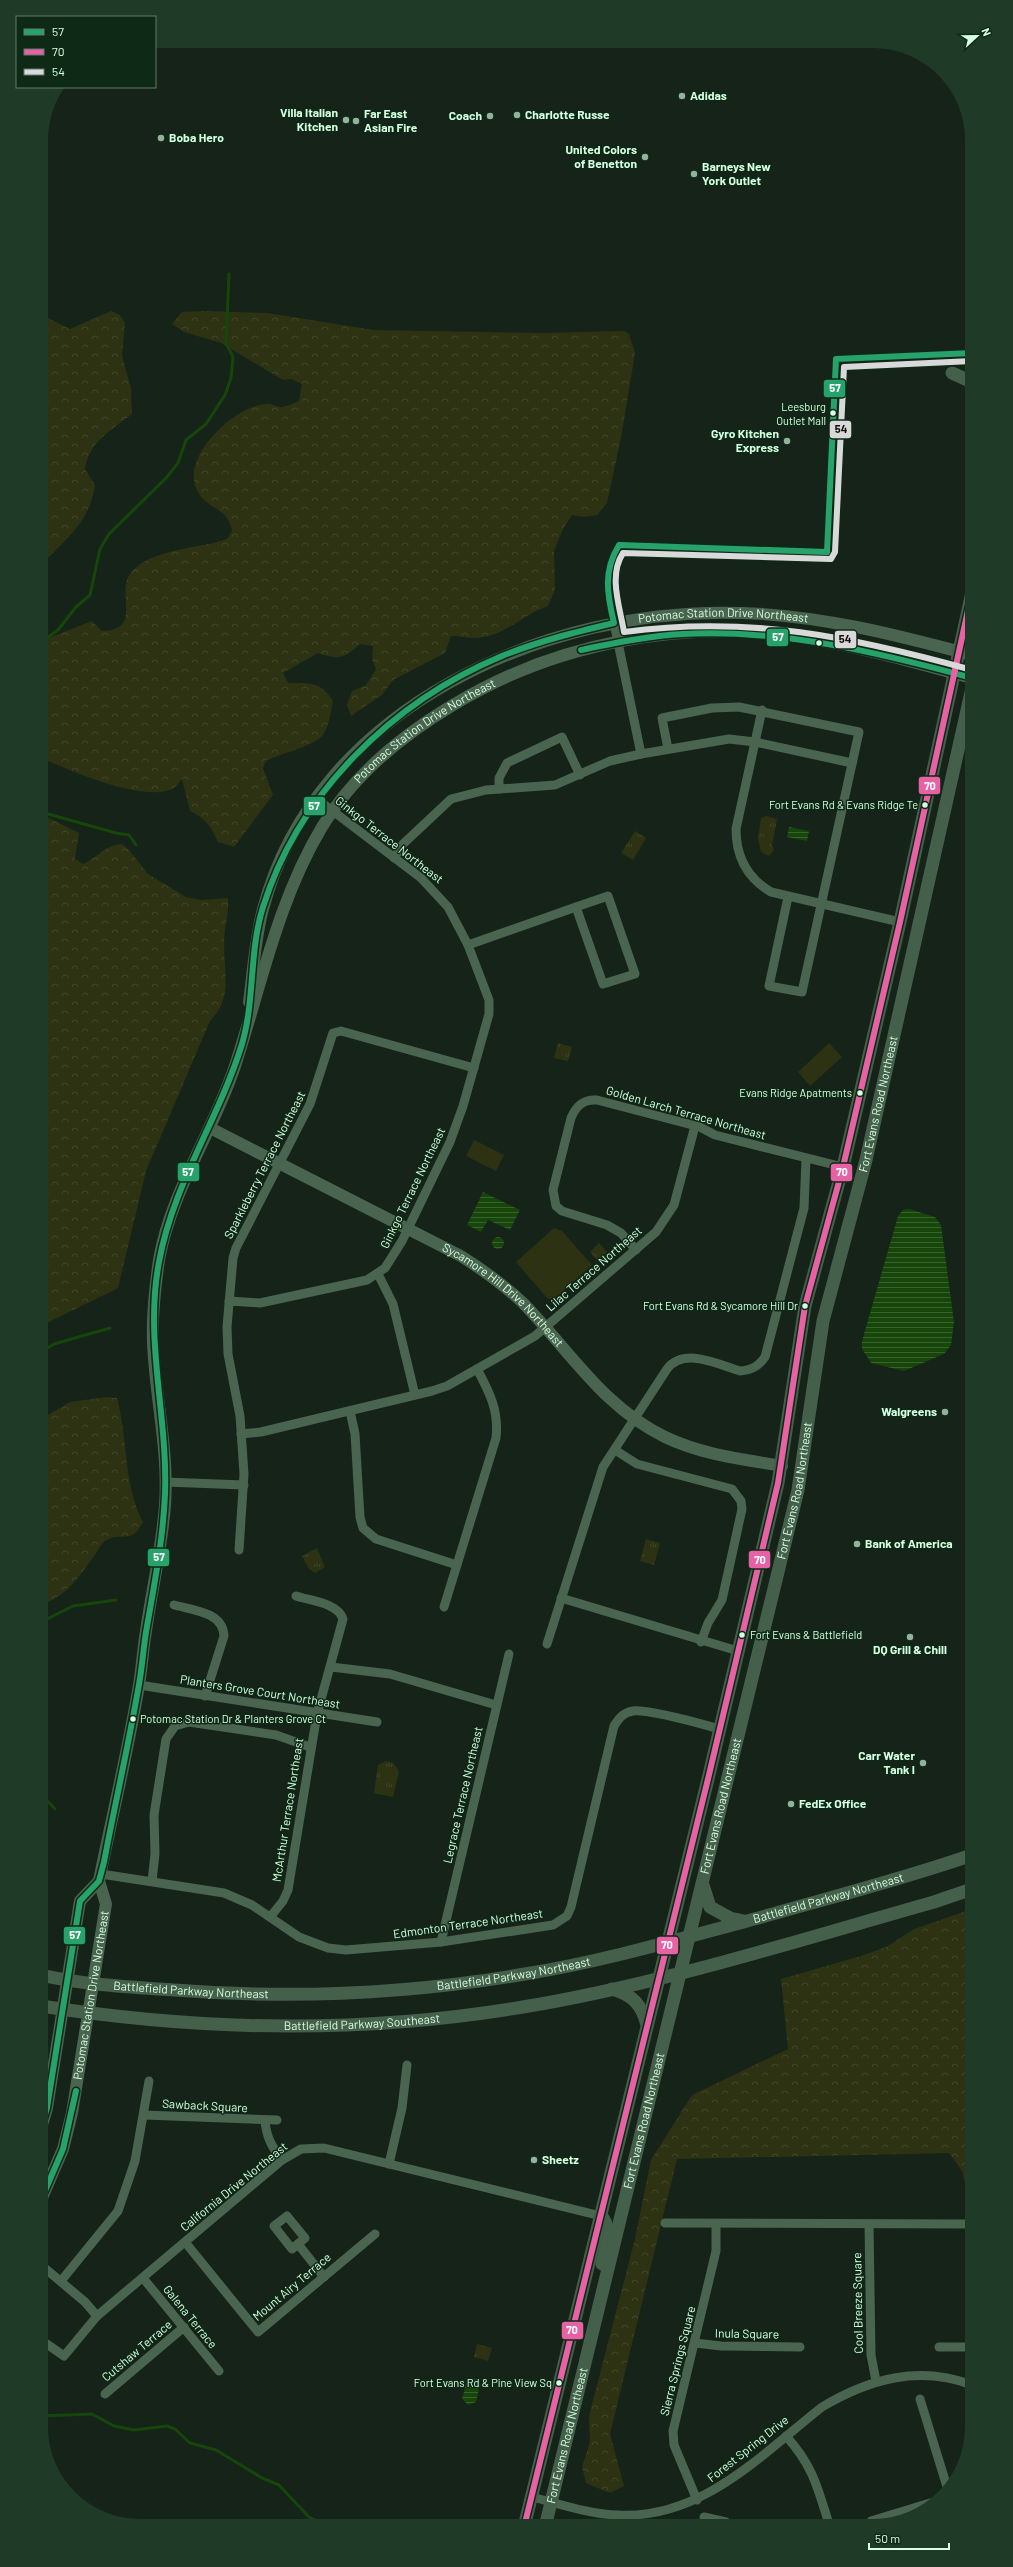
<svg xmlns="http://www.w3.org/2000/svg" width="1013" height="2567" font-family="Barlow,sans-serif">
<defs>
<pattern id="forest-crowns" width="20" height="18" patternUnits="userSpaceOnUse"><rect width="20" height="18" fill="#2c3212"/><path d="M2 6a3 3 0 1 1 6 0M12 15a3 3 0 1 1 6 0" fill="none" stroke="#404629"/></pattern>
<pattern id="park-tufts" width="24" height="20" patternUnits="userSpaceOnUse"><rect width="24" height="20" fill="#2c3212"/><path d="M3 7l-1-3M5 7V3M7 7l1-3M15 17l-1-3M17 17v-4M19 17l1-3" fill="none" stroke="#404629"/></pattern>
<pattern id="water-rules" width="6" height="5" patternUnits="userSpaceOnUse"><rect width="6" height="5" fill="#164609"/><path d="M0 2.5h6" fill="none" stroke="#37622d"/></pattern>
</defs>
<rect width="100%" height="100%" fill="#152319"/>
<g fill="url(#forest-crowns)">
<path d="M111,311l9,4 5,8 -3,33 9,32 1,26c-20,16 -43,27 -47,55l10,16c-5,37 -29,54 -54,80v-248h5l24,12z"/>
<path d="M204,311l63,2 107,17 169,3 81,-2 5,3 6,19 -14,85 -14,65 -10,12 -13,2 -12,-2 -9,14 -9,22 1,39 -7,16c-24,8 -46,32 -73,32 -8,0 -16,-2 -24,-2l-6,17 -52,27 -11,15 -31,21 -4,-11 5,-14 14,-6 10,-16 -4,-9 1,-14 -13,-2c-16,15 -22,16 -42,9l-35,20 5,10c21,0 33,-2 45,18 -2,10 -4,27 -11,35 -10,11 -41,17 -56,25l-3,7 10,27 -39,52 -16,-5c-7,-16 -12,-23 -28,-31l-8,-32c-2,2 -5,7 -8,9 -30,16 -104,-18 -133,-30v-117l51,-20 10,10c41,-1 14,-37 28,-57 19,-26 70,-25 97,-35l5,-8c-5,-26 -24,-20 -34,-39 -18,-30 25,-73 52,-84 5,-2 15,-5 21,-4 3,1 8,4 11,3 6,-1 12,-4 17,-6l3,-17 -11,-5 -8,1 -62,-37 -37,-11 -12,-8 10,-12z"/>
<path d="M41,814l38,19 -4,26 8,5c17,-8 20,-18 39,-20l7,6 19,24 38,23 16,3 26,-2c1,16 -4,31 -4,46 0,30 9,53 -14,77l-64,150 -28,117 -77,38z"/>
<path d="M106,1397l11,1c11,40 6,86 26,124 -11,23 -21,9 -38,19 -4,3 -8,11 -11,15 -16,22 -26,39 -53,49v-186l29,-17z"/>
<path d="M972,1909v292h-2l-8,-30 -13,-18 -272,6 -67,275 14,52 -14,7 -24,-10 -4,-16 8,-25 -1,-26 46,-177 16,-79 41,-65 96,-46 -7,-70 80,-23 25,-9 28,-18z"/>
</g>
<g fill="url(#park-tufts)">
<path d="M766,816l11,3 -5,26 2,5 -5,6 -8,-4 -3,-13 3,-21z"/>
<path d="M635,831l11,7 -13,22 -12,-7z"/>
<path d="M558,1043l14,4 -4,14 -14,-3z"/>
<path d="M599,1243l8,9 -9,9 -8,-9z"/>
<path d="M646,1539l14,4 -6,22 -14,-4z"/>
<path d="M317,1548l8,19 -10,6 -6,-4 -7,-13z"/>
<path d="M386,1761l7,2 6,8 -6,26 -19,-4 4,-28z"/>
<path d="M477,2344l15,4 -4,13 -14,-4z"/>
</g>
<g fill="#2c3212">
<path d="M829,1043l13,14 -32,29 -12,-14z"/>
<path d="M474,1140l30,15 -8,16 -30,-15z"/>
<path d="M554,1228l8,3 30,34 -39,35 -6,-2 -31,-36z"/>
</g>
<g fill="url(#water-rules)">
<path d="M789,827l20,4 -2,10 -20,-4z"/>
<path d="M483,1192l37,18 -10,20 -22,-10 -7,12 -14,-7z"/>
<path d="M909,1209l26,8 6,8 13,97 -3,23 -7,9 -40,17 -33,-8 -9,-14v-8l36,-125 5,-6z"/>
<circle cx="498" cy="1243" r="6"/>
<path d="M475,2378l5,7 -4,17 -8,3 -6,-6 5,-18z"/>
</g>
<g fill="none" stroke-linecap="round" stroke-linejoin="round">
<g stroke="#164609" stroke-width="3">
<path d="M41,642l17,-12 18,-23 14,-12 10,-46 9,-15 57,-56 12,-15 8,-23 20,-16 19,-29 6,-17 2,-21 -7,-14 3,-69"/>
<path d="M41,812l75,21 13,2 7,10"/>
<path d="M41,1352l13,-8 56,-16"/>
<path d="M41,1622l32,-16 43,-6"/>
<path d="M41,1794l14,15"/>
<path d="M41,2416l51,-2 22,12 20,4 33,-4 8,3 15,14 26,7 46,28 17,7 30,32 17,8"/>
</g>
<g stroke="#49644f" stroke-width="9">
<path d="M614,623l27,131 88,-15 26,3 97,21"/>
<path d="M762,710l-26,119c0,28 11,49 35,63l129,30"/>
<path d="M668,749l-6,-31 50,-10 27,-1 120,25 -57,260 -33,-6 19,-89"/>
<path d="M499,789v-11l8,-15 55,-26 18,38"/>
<path d="M394,858l9,-14 48,-45 35,-9 69,-5 55,-24 31,-7"/>
<path d="M608,896l27,78 -32,10 -27,-77z"/>
<path d="M468,945l108,-38"/>
<path d="M636,1250l-15,-17 -14,-8 -45,-14 -6,-5 -3,-16 18,-72c5,-12 12,-19 26,-18l103,27 15,8 128,32"/>
<path d="M378,1274l15,30 22,91"/>
<path d="M229,1301l31,2 107,-23 18,-12 17,-27 48,-99 13,-36 26,-92v-14l-21,-55 -20,-38 -27,-29 -104,-79"/>
<path d="M350,1411l5,23 5,83 3,11 13,11 81,26"/>
<path d="M241,1434l20,-2 171,-41 15,-5 88,-50 121,-104 18,-27 21,-79"/>
<path d="M615,1450l22,14 95,25 9,12 1,8 -20,91 -14,23 -7,19"/>
<path d="M165,1482l79,3"/>
<path d="M239,1550l5,-76 -4,-58 -12,-62 -1,-27 6,-69 3,-10 74,-144 23,-71 8,-2 133,37"/>
<path d="M561,1598l177,53"/>
<path d="M174,1605c19,5 49,7 50,31l-19,60"/>
<path d="M444,1607l52,-169c3,-27 -6,-45 -19,-69"/>
<path d="M547,1644l56,-177 64,-98c17,-22 50,-5 73,2 11,-1 18,-4 25,-14l39,-149 2,-49"/>
<path d="M331,1667l59,7 106,31"/>
<path d="M139,1685l238,37"/>
<path d="M101,1874l123,19 28,12 47,32 29,11 18,2 95,-8 112,-17 14,-9 4,-9 43,-181c5,-8 10,-14 19,-15 17,-2 68,13 87,18"/>
<path d="M152,1881l3,-27 -1,-39 12,-76 9,-13 14,-4 87,13 34,12"/>
<path d="M271,1916l12,-15 5,-11 29,-176 26,-95c-5,-16 -32,-18 -47,-23"/>
<path d="M441,1942l68,-288"/>
<path d="M144,2115l133,5"/>
<path d="M265,2120c1,17 7,27 17,40"/>
<path d="M389,2164l13,-56 5,-43"/>
<path d="M287,2216l18,22 -13,11 -18,-23z"/>
<path d="M665,2223l307,1"/>
<path d="M869,2224l2,131 5,26"/>
<path d="M185,2242l73,90 117,-98"/>
<path d="M298,2244l26,33"/>
<path d="M41,2265l44,37 12,14"/>
<path d="M143,2278l76,93"/>
<path d="M61,2281l57,-70 17,-50 14,-80"/>
<path d="M41,2340l23,16 33,-40 185,-156 19,-11 23,-1 277,68"/>
<path d="M695,2343l26,3 79,1"/>
<path d="M939,2347h33"/>
<path d="M105,2394l79,-67"/>
<path d="M920,2399l28,91"/>
<path d="M786,2436c26,29 31,49 42,85"/>
<path d="M532,2497c28,7 57,17 86,18 83,5 144,-61 204,-108 47,-28 97,-42 150,-22"/>
<path d="M697,2500l-23,-55 -1,-14 43,-180v-27"/>
<path d="M704,2517l22,5"/>
<path d="M871,2521l59,-18"/>
</g>
<g stroke="#49644f" stroke-width="12">
<path id="s1" d="M249,1002c4,-30 6,-63 14,-93 53,-202 285,-303 479,-296 77,2 155,22 230,42"/>
<path id="s2" d="M210,1128l251,128c22,14 43,29 62,47 47,48 80,104 142,134 38,18 76,22 117,29"/>
<path d="M41,2128l6,-20 33,-207 19,-20"/>
<path id="s3" d="M41,2200l22,-51 9,-36 34,-209 -7,-23c13,-65 29,-130 40,-196 3,-18 4,-36 7,-54 6,-42 16,-84 19,-126 4,-55 -10,-108 -12,-163 -1,-28 2,-55 6,-82 12,-69 54,-128 76,-194 26,-80 43,-166 87,-239 32,-53 79,-91 131,-122 104,-63 231,-86 351,-67 57,9 113,25 168,40"/>
</g>
<g stroke="#445f4a" stroke-width="13">
<path d="M952,373l20,9"/>
<path d="M703,1885l7,22 20,11 14,3"/>
<path id="s4" d="M41,1975c43,10 89,12 133,15 117,9 235,4 351,-16 80,-13 158,-36 237,-57 70,-20 141,-38 210,-62"/>
<path d="M612,1989c21,6 30,16 35,36"/>
<path id="s5" d="M41,2006c160,25 322,28 482,1 139,-23 276,-67 411,-105l38,-13"/>
<path d="M601,2216c12,10 4,34 1,48"/>
<path d="M525,2523l183,-744 70,-296 27,-177 38,-139 57,-245 72,-330"/>
<path id="s6" d="M546,2523l252,-1033 25,-169 43,-161 106,-472"/>
</g>
<g stroke="#0f2917" stroke-width="9">
<g id="bus-1">
<path d="M581,650c34,-7 67,-14 102,-16 99,-5 194,18 289,44"/>
<path d="M41,2128l6,-20 33,-207 19,-20 5,-19c11,-58 24,-115 34,-172 4,-20 5,-39 8,-58 8,-46 17,-91 19,-138 3,-78 -21,-154 -6,-232 14,-78 60,-143 83,-218 13,-44 7,-93 21,-137 36,-114 129,-205 239,-251 37,-15 74,-24 112,-33 -7,-29 -11,-52 5,-78l208,7 9,-193 136,-6"/>
<path d="M41,2200l22,-51 13,-58"/>
</g>
</g>
<g stroke="#0f2917" stroke-width="9">
<path id="bus-2" d="M525,2523l183,-744 70,-296 27,-177 38,-139 57,-245 72,-330"/>
</g>
<g stroke="#0f2917" stroke-width="9">
<path id="bus-3" d="M972,670c-119,-33 -223,-55 -348,-38 -4,-25 -16,-56 -1,-79l208,6 4,-7 9,-185 128,-6"/>
</g>
<use href="#bus-1" stroke="#26a26a" stroke-width="6"/>
<use href="#bus-2" stroke="#e761a5" stroke-width="6"/>
<use href="#bus-3" stroke="#d9d9d9" stroke-width="6"/>
</g>
<g fill="#93b29b" stroke="#0f2917" stroke-width="1.5">
<circle cx="682" cy="96" r="4"/>
<circle cx="517" cy="115" r="4"/>
<circle cx="490" cy="116" r="4"/>
<circle cx="346" cy="120" r="4"/>
<circle cx="356" cy="121" r="4"/>
<circle cx="161" cy="138" r="4"/>
<circle cx="645" cy="157" r="4"/>
<circle cx="694" cy="174" r="4"/>
<circle cx="787" cy="441" r="4"/>
<circle cx="945" cy="1412" r="4"/>
<circle cx="857" cy="1544" r="4"/>
<circle cx="910" cy="1637" r="4"/>
<circle cx="923" cy="1763" r="4"/>
<circle cx="791" cy="1804" r="4"/>
<circle cx="534" cy="2160" r="4"/>
</g>
<g fill="#d7ffe1" stroke="#0f2917" stroke-width="1.5">
<circle cx="833" cy="413" r="3.5"/>
<circle cx="819" cy="643" r="3.5"/>
<circle cx="925" cy="805" r="3.5"/>
<circle cx="860" cy="1093" r="3.5"/>
<circle cx="805" cy="1306" r="3.5"/>
<circle cx="742" cy="1635" r="3.5"/>
<circle cx="133" cy="1719" r="3.5"/>
<circle cx="559" cy="2383" r="3.5"/>
</g>
<g text-anchor="middle" stroke-width="3" stroke-linejoin="round" paint-order="stroke">
<g font-size="11" fill="#d7ffe1" stroke="#0f2917" text-anchor="end">
<text x="826" y="411">Leesburg<tspan x="826" dy="14">Outlet Mall</tspan></text>
<text x="918" y="809">Fort Evans Rd &amp; Evans Ridge Te</text>
<text x="852" y="1097">Evans Ridge Apatments</text>
<text x="798" y="1310">Fort Evans Rd &amp; Sycamore Hill Dr</text>
<text x="750" y="1639" text-anchor="start">Fort Evans &amp; Battlefield</text>
<text x="140" y="1723" text-anchor="start">Potomac Station Dr &amp; Planters Grove Ct</text>
<text x="552" y="2387">Fort Evans Rd &amp; Pine View Sq</text>
</g>
<g font-size="12" font-weight="bold" fill="#d7ffe1" stroke="#0f2917" text-anchor="start">
<text x="690" y="100">Adidas</text>
<text x="338" y="117" text-anchor="end">Villa Italian<tspan x="338" dy="14">Kitchen</tspan></text>
<text x="364" y="118">Far East<tspan x="364" dy="14">Asian Fire</tspan></text>
<text x="525" y="119">Charlotte Russe</text>
<text x="482" y="120" text-anchor="end">Coach</text>
<text x="169" y="142">Boba Hero</text>
<text x="637" y="154" text-anchor="end">United Colors<tspan x="637" dy="14">of Benetton</tspan></text>
<text x="702" y="171">Barneys New<tspan x="702" dy="14">York Outlet</tspan></text>
<text x="779" y="438" text-anchor="end">Gyro Kitchen<tspan x="779" dy="14">Express</tspan></text>
<text x="937" y="1416" text-anchor="end">Walgreens</text>
<text x="865" y="1548">Bank of America</text>
<text x="910" y="1654" text-anchor="middle">DQ Grill &amp; Chill</text>
<text x="915" y="1760" text-anchor="end">Carr Water<tspan x="915" dy="14">Tank I</tspan></text>
<text x="799" y="1808">FedEx Office</text>
<text x="542" y="2164">Sheetz</text>
</g>
<g font-size="12" fill="#d7ffe1" stroke="#0f2917">
<text dy="4" stroke="none"><textPath href="#s1" startOffset="681">Potomac Station Drive Northeast</textPath></text>
<text dy="4" stroke="none"><textPath href="#s3" startOffset="1563">Potomac Station Drive Northeast</textPath></text>
<text transform="translate(389 840) rotate(38)" y="4">Ginkgo Terrace Northeast</text>
<text dy="4" stroke="none"><textPath href="#s6" startOffset="1458">Fort Evans Road Northeast</textPath></text>
<text transform="translate(686 1113) rotate(16)" y="4">Golden Larch Terrace Northeast</text>
<text transform="translate(265 1165) rotate(-63)" y="4">Sparkleberry Terrace Northeast</text>
<text transform="translate(413 1188) rotate(-64)" y="4">Ginkgo Terrace Northeast</text>
<text transform="translate(594 1269) rotate(-41)" y="4">Lilac Terrace Northeast</text>
<text dy="4" stroke="none"><textPath href="#s2" startOffset="339">Sycamore Hill Drive Northeast</textPath></text>
<text dy="4" stroke="none"><textPath href="#s6" startOffset="1062">Fort Evans Road Northeast</textPath></text>
<text transform="translate(260 1692) rotate(9)" y="4">Planters Grove Court Northeast</text>
<text transform="translate(463 1795) rotate(-77)" y="4">Legrace Terrace Northeast</text>
<text dy="4" stroke="none"><textPath href="#s6" startOffset="738">Fort Evans Road Northeast</textPath></text>
<text transform="translate(288 1810) rotate(-81)" y="4">McArthur Terrace Northeast</text>
<text dy="4" stroke="none"><textPath href="#s4" startOffset="799">Battlefield Parkway Northeast</textPath></text>
<text transform="translate(468 1924) rotate(-8)" y="4">Edmonton Terrace Northeast</text>
<text dy="4" stroke="none"><textPath href="#s4" startOffset="475">Battlefield Parkway Northeast</textPath></text>
<text dy="4" stroke="none"><textPath href="#s4" startOffset="151">Battlefield Parkway Northeast</textPath></text>
<text dy="4" stroke="none"><textPath href="#s3" startOffset="212">Potomac Station Drive Northeast</textPath></text>
<text dy="4" stroke="none"><textPath href="#s5" startOffset="322">Battlefield Parkway Southeast</textPath></text>
<text transform="translate(205 2106) rotate(3)" y="4">Sawback Square</text>
<text dy="4" stroke="none"><textPath href="#s6" startOffset="414">Fort Evans Road Northeast</textPath></text>
<text transform="translate(234 2187) rotate(-39)" y="4">California Drive Northeast</text>
<text transform="translate(292 2287) rotate(-40)" y="4">Mount Airy Terrace</text>
<text transform="translate(858 2303) rotate(-91)" y="4">Cool Breeze Square</text>
<text transform="translate(190 2317) rotate(51)" y="4">Galena Terrace</text>
<text transform="translate(747 2334) rotate(1)" y="4">Inula Square</text>
<text transform="translate(137 2351) rotate(-40)" y="4">Cutshaw Terrace</text>
<text transform="translate(678 2361) rotate(-76)" y="4">Sierra Springs Square</text>
<text dy="4" stroke="none"><textPath href="#s6" startOffset="90">Fort Evans Road Northeast</textPath></text>
<text transform="translate(748 2449) rotate(-38)" y="4">Forest Spring Drive</text>
</g>
</g>
<path d="M0 0H1013V2567H0ZM140 48H873A92 92 0 0 1 965 140V2427A92 92 0 0 1 873 2519H140A92 92 0 0 1 48 2427V140A92 92 0 0 1 140 48Z" fill="#1f3a27" fill-rule="evenodd"/>
<g stroke="#0f2917" stroke-width="1.5">
<rect x="823" y="379" width="23" height="19" rx="4" fill="#26a26a"/>
<rect x="829" y="420" width="23" height="19" rx="4" fill="#d9d9d9"/>
<rect x="766" y="628" width="23" height="19" rx="4" fill="#26a26a"/>
<rect x="834" y="630" width="23" height="19" rx="4" fill="#d9d9d9"/>
<rect x="918" y="776" width="23" height="19" rx="4" fill="#e761a5"/>
<rect x="303" y="796" width="23" height="20" rx="4" fill="#26a26a"/>
<rect x="177" y="1162" width="23" height="20" rx="4" fill="#26a26a"/>
<rect x="830" y="1163" width="23" height="19" rx="4" fill="#e761a5"/>
<rect x="147" y="1548" width="23" height="19" rx="4" fill="#26a26a"/>
<rect x="748" y="1550" width="23" height="19" rx="4" fill="#e761a5"/>
<rect x="63" y="1926" width="23" height="19" rx="4" fill="#26a26a"/>
<rect x="656" y="1936" width="23" height="19" rx="4" fill="#e761a5"/>
<rect x="561" y="2321" width="23" height="19" rx="4" fill="#e761a5"/>
</g>
<g font-size="11" text-anchor="middle" font-weight="bold" fill="#fff">
<text x="835" y="392">57</text>
<text x="778" y="641">57</text>
<text x="930" y="790">70</text>
<text x="314" y="810">57</text>
<text x="188" y="1176">57</text>
<text x="842" y="1176">70</text>
<text x="159" y="1561">57</text>
<text x="760" y="1564">70</text>
<text x="75" y="1939">57</text>
<text x="667" y="1949">70</text>
<text x="572" y="2334">70</text>
</g>
<g font-size="11" text-anchor="middle" font-weight="bold" fill="#111">
<text x="841" y="433">54</text>
<text x="845" y="643">54</text>
</g>
<rect x="16" y="16" width="140" height="72" fill="#0f2917" stroke="#5f7f68"/>
<rect x="24" y="29" width="20" height="6" fill="#26a26a" stroke="#5f7f68"/>
<text x="52" y="36" font-size="12" fill="#d7ffe1">57</text>
<rect x="24" y="49" width="20" height="6" fill="#e761a5" stroke="#5f7f68"/>
<text x="52" y="56" font-size="12" fill="#d7ffe1">70</text>
<rect x="24" y="69" width="20" height="6" fill="#d9d9d9" stroke="#5f7f68"/>
<text x="52" y="76" font-size="12" fill="#d7ffe1">54</text>
<g transform="translate(977 36) rotate(68)" stroke="#0f2917" stroke-width="3" paint-order="stroke">
<path d="M0-3L7 15L0 10L-7 15Z" fill="#d7ffe1"/>
<text y="-6" font-size="11" font-weight="bold" text-anchor="middle" fill="#d7ffe1">N</text>
</g>
<path d="M869 2543v6h80v-6" fill="none" stroke="#d7ffe1" stroke-width="2"/>
<text x="875" y="2543" font-size="12" fill="#d7ffe1" stroke="#0f2917" stroke-width="3" paint-order="stroke">50 m</text>
</svg>
